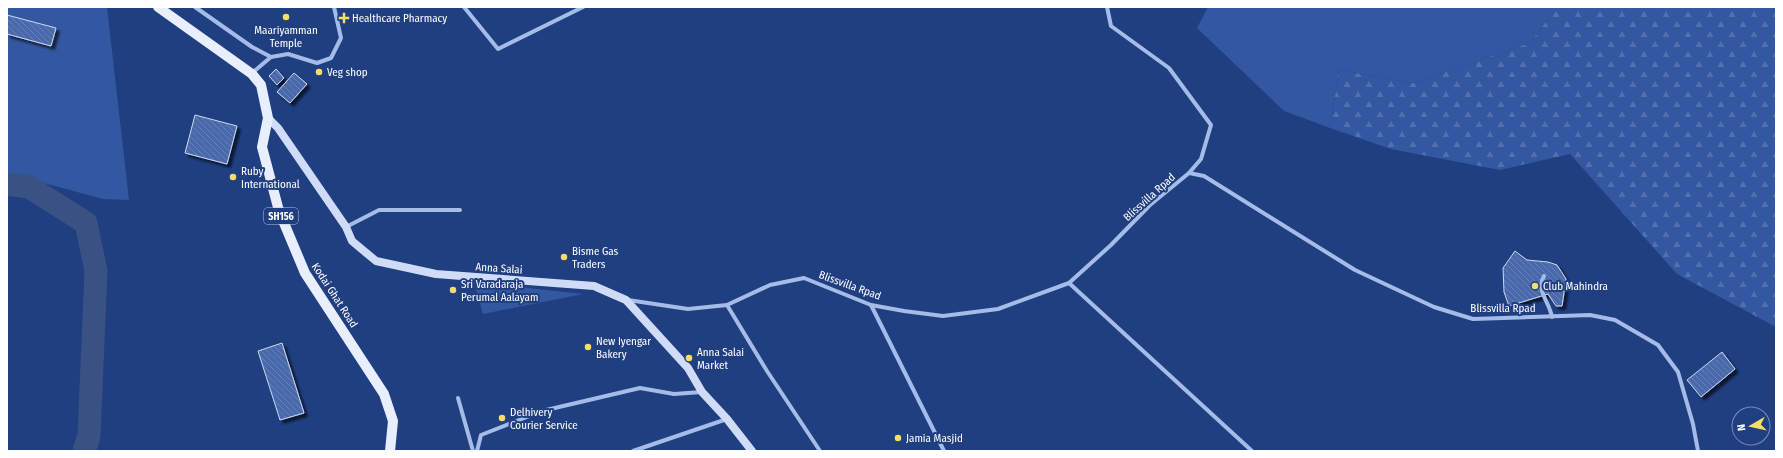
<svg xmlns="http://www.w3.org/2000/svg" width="1783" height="458" font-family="'Fira Sans Condensed',sans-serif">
<defs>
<pattern id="forest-firs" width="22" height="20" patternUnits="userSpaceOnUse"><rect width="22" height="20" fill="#3357a0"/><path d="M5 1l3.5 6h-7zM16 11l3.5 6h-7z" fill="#5270ae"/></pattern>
<pattern id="building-back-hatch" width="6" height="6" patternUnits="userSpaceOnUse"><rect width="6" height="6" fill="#4869ab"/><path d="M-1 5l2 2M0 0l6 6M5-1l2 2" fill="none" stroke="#6380b8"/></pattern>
<filter id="shadow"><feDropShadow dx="3.5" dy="3.5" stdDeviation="1" flood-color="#0009"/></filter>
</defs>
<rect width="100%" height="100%" fill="#203f81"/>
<g fill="#3357a0">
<path d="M7,7h100l22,193 -26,-1 -85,-23 -11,-1z"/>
<path d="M1208,7h349l-27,36 -117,40 -74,-13 -9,58 -46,-17 -87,-83z"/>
<path d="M474,282l109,12 -100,20z"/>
</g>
<path fill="url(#forest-firs)" d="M1557,7h219v320l-99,-53 -107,-120 -70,16 -109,-21 -61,-21 9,-58 74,13 117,-40z"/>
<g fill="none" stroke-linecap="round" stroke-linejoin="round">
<path stroke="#3a5283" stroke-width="23" d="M7,184l22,3 57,36 10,48 -7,165 -5,15"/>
</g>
<g fill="url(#building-back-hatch)" stroke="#cad9f6" filter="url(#shadow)">
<path d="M7,15l49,13 -5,18 -44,-12z"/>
<path d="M276,69l8,9 -7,7 -8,-9z"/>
<path d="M294,73l13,11 -17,19 -13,-11z"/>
<path d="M195,115l42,11 -10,38 -42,-11z"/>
<path d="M1515,251l12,9 21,2 9,3 9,14 -4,27h-6l-8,-12 -39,12 -5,-14 -1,-24z"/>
<path d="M282,343l22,70 -24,7 -22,-69z"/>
<path d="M1722,352l13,17 -34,28 -14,-17z"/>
</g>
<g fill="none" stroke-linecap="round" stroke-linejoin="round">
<g stroke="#a6bce8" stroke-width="4">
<path d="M195,7l57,40 19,10"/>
<path d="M464,7l34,42 85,-42"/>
<path d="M1107,7l4,19 58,42 42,57 -10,34 -12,14"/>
<path d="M252,73l19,-16 17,-3 29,9 14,-5 10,-20 -7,-31"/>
<path d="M346,227l33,-17h81"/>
<path d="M1544,276c-8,15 5,25 8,41"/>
<path d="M1069,283l183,168"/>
<path d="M628,300l60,9 39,-4 43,-20 34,-7 67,27 33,6 39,5 55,-7 71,-26 42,-38 39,-40 39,-32 15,3 151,94 79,37 39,12 117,-4 25,5 43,25 20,27 15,52 5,27"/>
<path d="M727,305l40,66 53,80"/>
<path d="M871,305l73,146"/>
<path d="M458,398l15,53"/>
<path d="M477,451l4,-16 61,-24 98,-23 34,6 28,-2"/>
<path d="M633,451l94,-32"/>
</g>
<path stroke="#d0dcf7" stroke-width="8" d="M268,118l10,10 68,99 6,14 24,20 60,13 158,12 32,14 62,68 14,24 25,27 25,32"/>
<path stroke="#e8eefe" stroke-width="10" d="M158,7l94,67 9,11 7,33 -6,29 17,64 26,62 79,121 9,27 -3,30"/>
</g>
<g fill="#f6dd66" stroke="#203f81" stroke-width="1.5">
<circle cx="286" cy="17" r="4"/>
<path d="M342 12h4v4h4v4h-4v4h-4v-4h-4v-4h4z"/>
<circle cx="319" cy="72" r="4"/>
<circle cx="233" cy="177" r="4"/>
<circle cx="564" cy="257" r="4"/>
<circle cx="1535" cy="286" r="4"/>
<circle cx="453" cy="290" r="4"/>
<circle cx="588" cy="347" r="4"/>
<circle cx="689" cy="358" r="4"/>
<circle cx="502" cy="418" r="4"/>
<circle cx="898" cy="438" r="4"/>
</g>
<g text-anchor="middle" stroke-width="4" stroke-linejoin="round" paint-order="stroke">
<rect fill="#203f81" stroke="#bcc5d9" stroke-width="1" x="264" y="208" width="34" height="16" rx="3"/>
<g font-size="10" font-weight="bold" fill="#fff">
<text x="281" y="220">SH156</text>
</g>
<g font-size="11" fill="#fff" stroke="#203f81" text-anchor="start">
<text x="352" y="22">Healthcare Pharmacy</text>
<text x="286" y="34" text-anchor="middle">Maariyamman<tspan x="286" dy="13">Temple</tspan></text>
<text x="327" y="76">Veg shop</text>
<text x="241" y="175">Ruby<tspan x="241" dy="13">International</tspan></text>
<text x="572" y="255">Bisme Gas<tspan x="572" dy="13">Traders</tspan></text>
<text x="461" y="288">Sri Varadaraja<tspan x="461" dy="13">Perumal Aalayam</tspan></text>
<text x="1543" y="290">Club Mahindra</text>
<text x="596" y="345">New Iyengar<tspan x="596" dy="13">Bakery</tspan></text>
<text x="697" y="356">Anna Salai<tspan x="697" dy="13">Market</tspan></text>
<text x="510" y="416">Delhivery<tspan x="510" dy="13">Courier Service</tspan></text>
<text x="906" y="442">Jamia Masjid</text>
</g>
<g font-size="11" fill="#fff" stroke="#203f81">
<text transform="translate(1149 197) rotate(-42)" y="4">Blissvilla Rpad</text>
<text transform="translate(499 268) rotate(4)" y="4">Anna Salai</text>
<text transform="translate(850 285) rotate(20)" y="4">Blissvilla Rpad</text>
<text transform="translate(335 295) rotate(57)" y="4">Kodai Ghat Road</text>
<text x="1503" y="312">Blissvilla Rpad</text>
</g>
</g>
<rect width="1783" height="458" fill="none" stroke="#ffffff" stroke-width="16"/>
<g transform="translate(1751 426) rotate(261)"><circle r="19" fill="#203f81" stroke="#798cb3"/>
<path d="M0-3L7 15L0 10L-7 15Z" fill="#f6dd66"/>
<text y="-6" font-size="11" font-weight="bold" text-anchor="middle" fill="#ffffff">N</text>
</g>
</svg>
